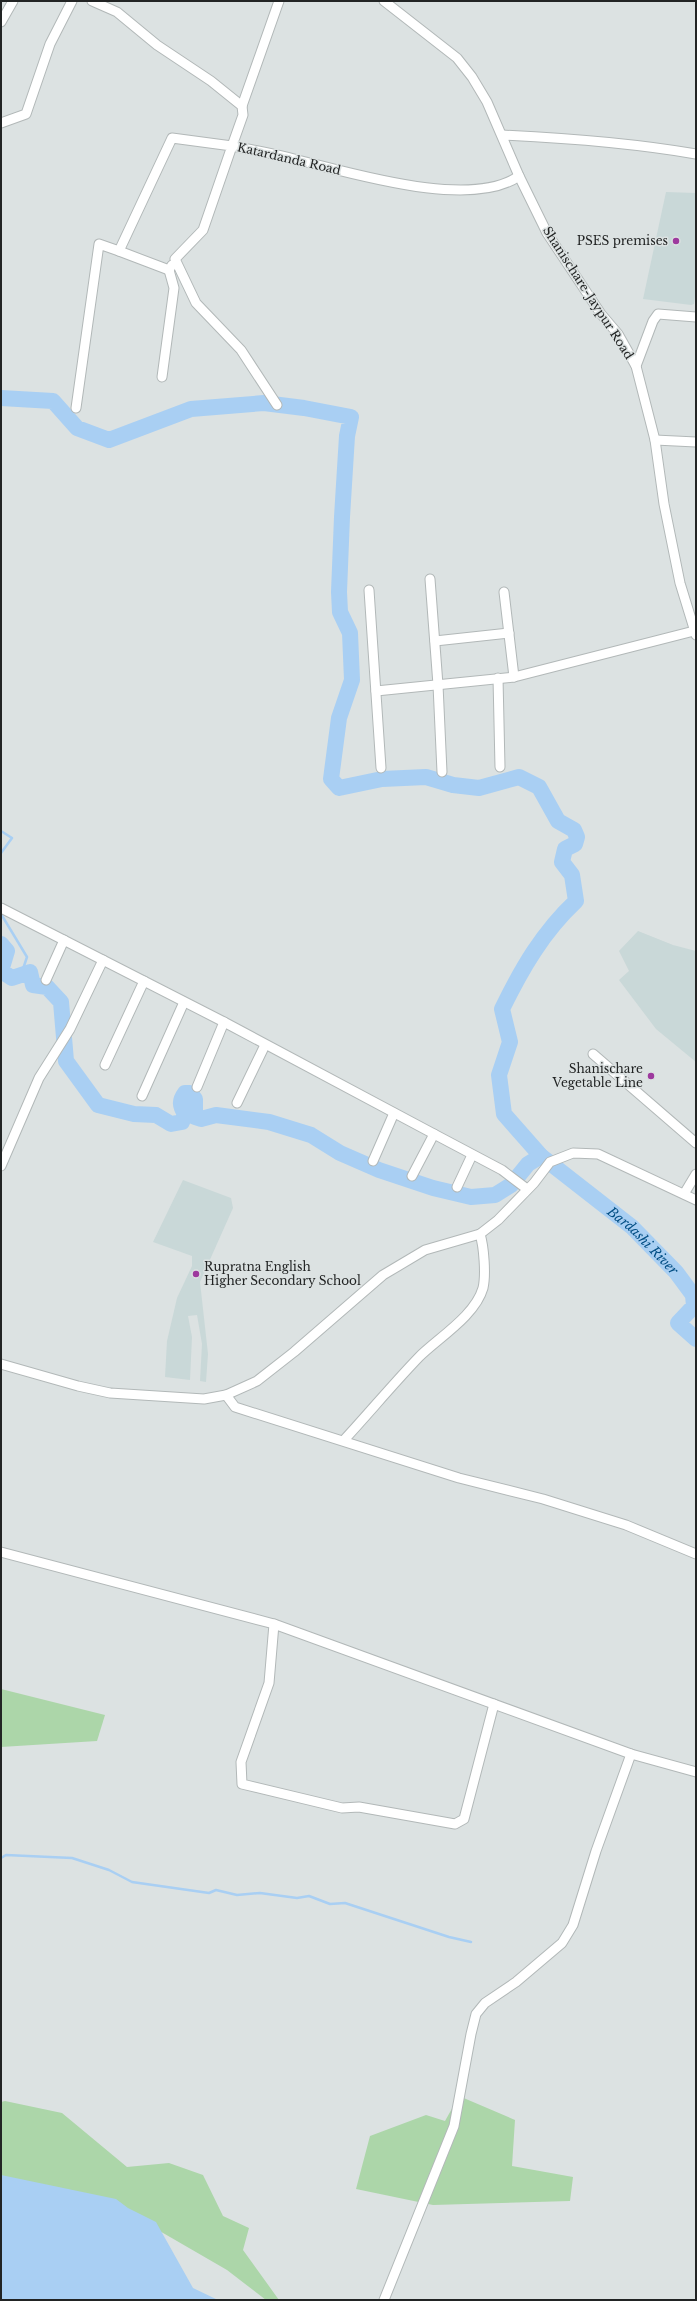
<svg xmlns="http://www.w3.org/2000/svg" width="697" height="2301" font-family="'Libre Baskerville',serif">
<rect width="100%" height="100%" fill="#dce2e2"/>
<g fill="#c9d8d8">
<path d="M666,192l30,1v97l-2,14 -3,1 -48,-6z"/>
<path d="M638,931l35,14 23,6v111l-40,-33 -37,-49 10,-9 -10,-20z"/>
<path d="M183,1180l48,18 2,10 -33,74 8,72 -2,28 -6,-1 2,-37 -5,-29 -9,1 4,21 -2,43 -25,-3 2,-36 10,-43 15,-32v-10l-39,-14z"/>
</g>
<g fill="#acd6a9">
<path d="M1,1689l104,26 -8,26 -96,6z"/>
<path d="M459,2096l56,24 -3,46 61,11 -3,24 -137,4 -77,-16 14,-53 56,-21 19,6z"/>
<path d="M5,2101l57,12 65,54 42,-4 34,12 20,41 26,12 -6,22 36,50h-13l-39,-30 -95,-55 -131,-21v-92z"/>
</g>
<path fill="#a9cff3" d="M1,2175l115,24 12,9 28,14 37,66 25,12h-217z"/>
<g fill="none" stroke-linecap="round" stroke-linejoin="round">
<g stroke="#a9cff3" stroke-width="2.5">
<path d="M1,831l11,7 -11,15"/>
<path d="M1,914l26,43 -6,18"/>
<path d="M1,1858l5,-3 66,3 37,12 23,12 77,11 7,-3 21,5 23,-2 37,5 12,-2 21,8 15,-1 104,34 22,5"/>
</g>
<g stroke="#a9cff3" stroke-width="16">
<path id="s1" d="M1,398l52,3 24,27 32,12 82,-31 73,-6 40,5 47,9 -4,19 -5,81 -3,75 1,20 10,21 2,47 -13,38 -8,61 8,9 43,-9 44,-2 27,8 26,3 40,-11 20,10 19,34 16,9 3,7 -2,7 -10,5 -3,13 10,13 4,26c-33,31 -54,67 -74,108l8,33 -11,33 5,39 37,42 91,71 44,45 17,23 1,11 -16,17 18,16"/>
<path d="M1,944l6,7 -6,20 11,7 18,-6 3,13 14,2 14,15 5,59 32,44 36,9 22,1 15,9 11,-2 3,-8c-5,-8 -6,-13 0,-21h5l5,6v18l6,2 15,-4 53,7 42,13 29,18 39,17 54,18 38,9 24,-2 16,-10 17,-21 13,-8"/>
</g>
<g stroke="#b2b8b8" stroke-width="11">
<g id="minor">
<path d="M92,1l25,11 40,33 54,36 31,25 1,9 -11,31c22,4 44,8 66,14 54,13 173,50 221,16"/>
<path d="M384,1l73,57 15,19 15,25 32,74 28,57 54,81 17,20 18,32 19,74 9,64 16,79 16,52"/>
<path d="M1,22l12,-21"/>
<path d="M242,106l37,-105"/>
<path d="M1,123l25,-9 24,-70 22,-43"/>
<path d="M502,135c65,3 130,8 194,19"/>
<path d="M119,251l50,19 3,-5"/>
<path d="M636,366l17,-45 5,-7 38,3"/>
<path d="M162,377l12,-89 -5,-18"/>
<path d="M76,408l23,-164 20,7 53,-113 60,8 -29,84 -28,29 21,44 45,47 36,55"/>
<path d="M655,440l41,2"/>
<path d="M430,579l8,106 4,87"/>
<path d="M369,590l12,178"/>
<path d="M504,592l10,85"/>
<path d="M435,641l74,-8"/>
<path d="M498,678l2,89"/>
<path d="M376,691l138,-14 180,-46"/>
<path d="M1,908l223,114 210,112 68,36 25,19"/>
<path d="M46,980l18,-40"/>
<path d="M593,1054l103,89"/>
<path d="M105,1065l39,-84"/>
<path d="M197,1087l27,-65"/>
<path d="M142,1096l42,-94"/>
<path d="M237,1103l28,-58"/>
<path d="M373,1161l21,-48"/>
<path d="M1,1166l38,-88 31,-49 33,-69"/>
<path d="M412,1176l22,-42"/>
<path d="M457,1187l15,-32"/>
<path d="M684,1194l12,-20"/>
<path d="M1,1364l77,22 32,7 94,6 22,-4 31,-14 37,-29 89,-77 42,-25 55,-16 18,-14 36,-37 16,-21 23,-9 25,1 98,46"/>
<path d="M226,1395l9,12 224,71 84,21 83,26 70,29"/>
<path d="M344,1440c25,-27 49,-56 75,-83 19,-19 56,-41 64,-69 3,-13 1,-41 -3,-54"/>
<path d="M1,1552l273,72 357,130 65,18"/>
<path d="M274,1624l-5,59 -28,79 1,22 100,24 17,-1 96,17 9,-5 30,-115"/>
<path d="M384,2300l70,-174 17,-92 5,-20 9,-11 31,-21 46,-39 11,-18 23,-74 35,-97"/>
</g>
</g>
<use href="#minor" stroke="#fff" stroke-width="9"/>
</g>
<g fill="#9d399e" stroke="#dce2e2" stroke-width="1.5">
<circle cx="676" cy="241" r="4"/>
<circle cx="651" cy="1076" r="4"/>
<circle cx="196" cy="1274" r="4"/>
</g>
<g text-anchor="middle" stroke-width="3" stroke-linejoin="round" paint-order="stroke">
<g font-size="12" fill="#222424" stroke="#dce2e2">
<text transform="translate(289 159) rotate(13)" y="4">Katardanda Road</text>
<text transform="translate(588 293) rotate(57)" y="4">Shanischare-Jaypur Road</text>
</g>
<g font-size="12" fill="#222424" stroke="#dce2e2" text-anchor="end">
<text x="668" y="245">PSES premises</text>
<text x="643" y="1073">Shanischare<tspan x="643" dy="14">Vegetable Line</tspan></text>
<text x="204" y="1271" text-anchor="start">Rupratna English<tspan x="204" dy="14">Higher Secondary School</tspan></text>
</g>
<g font-size="13" font-style="italic" fill="#024e84" stroke="#dce2e2">
<text dy="5" stroke="none"><textPath href="#s1" startOffset="1525">Bardashi River</textPath></text>
</g>
</g>
<rect width="697" height="2301" fill="none" stroke="#222424" stroke-width="4"/>
</svg>
